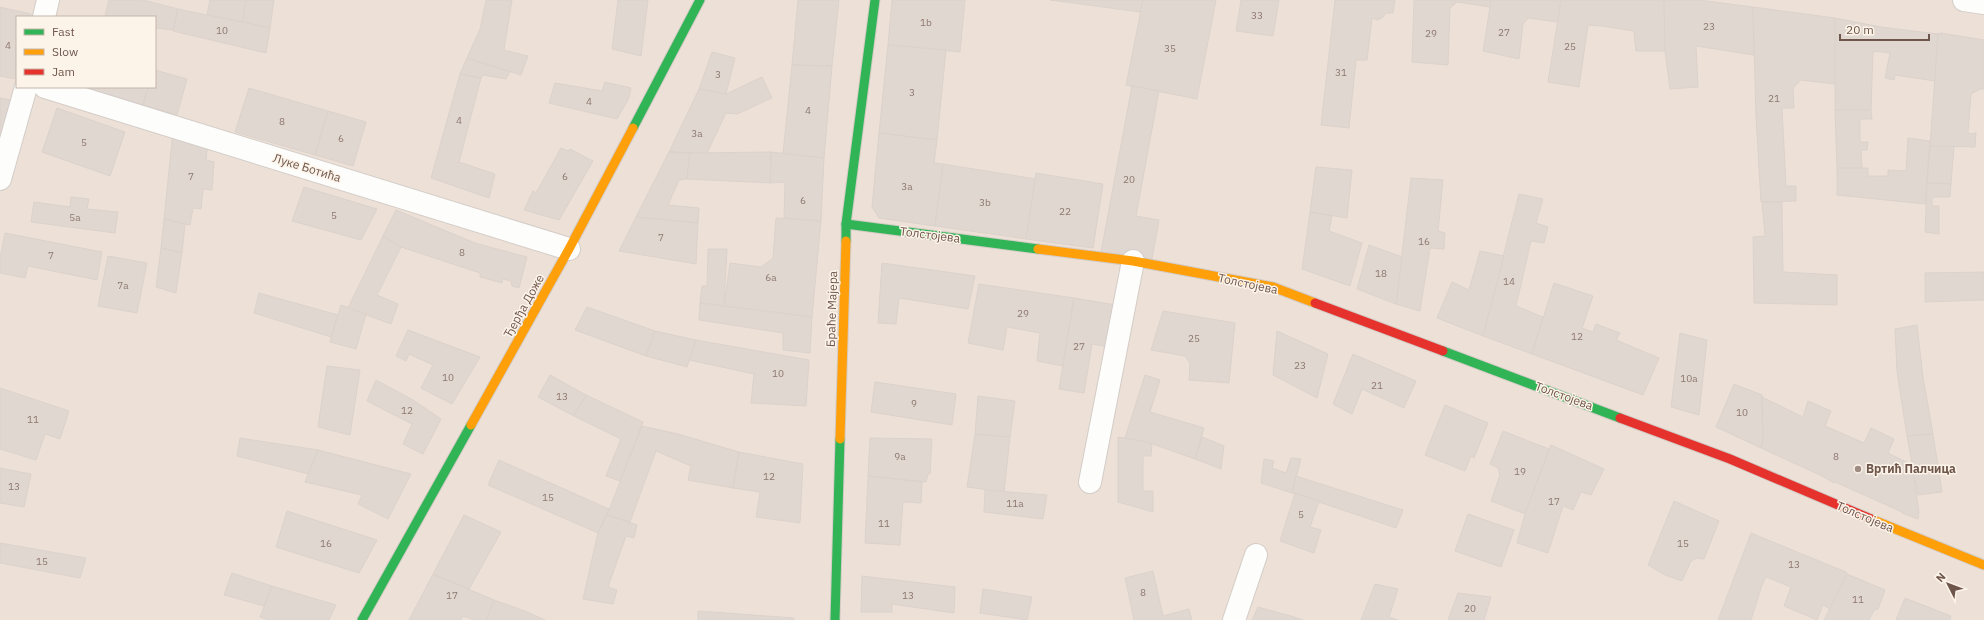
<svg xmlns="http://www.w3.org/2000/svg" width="1984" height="620" font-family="'IBM Plex Sans',sans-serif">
<rect width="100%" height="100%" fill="#f4efe9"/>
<path fill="#ede1d7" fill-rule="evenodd" d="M0,0h1984v620h-1984zM17,17h138v70h-138z"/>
<g fill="#e0d7d1" stroke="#dcd2cc">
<path d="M109,0h34l35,9 -4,21 -19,-2v-11h-42l-8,-2z"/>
<path d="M210,0h36l-3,22 -36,-7z"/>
<path d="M246,0h28l-4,28 -27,-6z"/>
<path d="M486,0h26l-8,50 24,6 -7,19 -54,-17 13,-29z"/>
<path d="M618,0h30l-7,56 -29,-7z"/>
<path d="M798,0h41l-7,66 -40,-1z"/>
<path d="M892,0h73l-5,52 -72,-7z"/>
<path d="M1050,0h93l-3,12z"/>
<path d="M1143,0h73l-19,99 -71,-14z"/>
<path d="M1241,0h38l-6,36 -37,-5z"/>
<path d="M1335,0h60l-2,13h-7l-4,5 -5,2 -5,-2 -5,42h-11l-7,68 -28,-3z"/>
<path d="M1414,0h77l-1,7 -33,-5 -7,6 -2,57 -36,-3z"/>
<path d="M1491,0h70l-3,22 -30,-4 -5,6 -4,35 -36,-8z"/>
<path d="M1561,0h103l1,51h-29l-2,-20 -32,-5 -14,-1 -9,62 -31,-5z"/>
<path d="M1664,0h35l54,7 1,48 -58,-9 2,41 -28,2 -5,-38z"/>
<path d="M0,7l31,7v3h-14l-1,62 -16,-3z"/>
<path d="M1753,7l82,11v66l-34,-4 -8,8 1,20h-12l4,78h10v15l-35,1 -5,-85z"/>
<path d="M178,9l92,19 -4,25 -93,-22z"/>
<path d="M1835,18l46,9 57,7 -3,47 -40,-6 -1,5 -9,-2 5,-25 -17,-2 -2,59h-36z"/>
<path d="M1941,33l43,7v49h-4l-9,5 -3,38 2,2 6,-1 -1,14 -45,-1 8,-112z"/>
<path d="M888,45l58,5 -9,90 -58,-7z"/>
<path d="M712,52l23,6 -9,36 -27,-5z"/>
<path d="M467,58l43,14 -4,7 -23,-4 -2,3 -21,-4z"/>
<path d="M792,65l40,1 -8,92 -41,-4z"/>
<path d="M155,70l32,9 -10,36 -34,-10 5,-18h7z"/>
<path d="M460,74l21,4 -22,84 36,12 -6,24 -58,-20z"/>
<path d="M762,77l10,21 -35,16 -11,-1 -19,40 -38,-1 30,-63 27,5z"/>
<path d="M605,82l26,6 -2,10 -12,21 -68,-16 6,-20 47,8z"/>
<path d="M1132,86l27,5 -23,125 23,4 -7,39 -51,-7z"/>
<path d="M81,87h67l-5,18z"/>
<path d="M249,88l79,23 -13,44 -80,-23z"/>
<path d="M0,98l11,2 -10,35h-1z"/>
<path d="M57,108l68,24 -15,44 -68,-24z"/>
<path d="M1835,110h36l1,9h-12v23h8l-1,8h-6l1,18h-25z"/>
<path d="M328,111l38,11 -13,44 -38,-11z"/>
<path d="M173,132l35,9 -2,19 8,2 -2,28 -9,-1 -2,20 -8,-1 -3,17 -26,-6z"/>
<path d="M879,133l58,7 -3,23 9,1 -8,62 -56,-8 -7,-11z"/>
<path d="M1908,138l22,3 -5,63 -88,-9v-27h31v8h20v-6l18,1z"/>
<path d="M1930,146h24l-3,38 -24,-1z"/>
<path d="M561,148l7,3 2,-2 23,12 -34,59 -35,-10 9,-19 3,2z"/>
<path d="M669,152l21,1 -3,26 -8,1 -11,25 31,3 -1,15 -62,-6z"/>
<path d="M771,152l53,6 -3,63 -37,-3 1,-36 -15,1z"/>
<path d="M771,152l-1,31 -83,-4 3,-26z"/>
<path d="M943,164l93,15 -10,60 -91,-13z"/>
<path d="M1316,167l36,3 -5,48 -37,-6z"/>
<path d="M1036,173l67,11 -10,64 -67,-9z"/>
<path d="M1411,178l32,2 -5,51 7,2 -1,16 -14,-1 -10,63 -24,-7z"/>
<path d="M1927,183l24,1 -1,13h-18v9h7v28l-14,-2z"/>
<path d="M304,187l73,22 -16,31 -69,-19z"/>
<path d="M1519,194l24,5 -7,24 12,4 -4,16 -13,-2 -15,65 27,11 -11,37 -49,-18z"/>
<path d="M71,197l18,2 -2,10 31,3 -3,21 -84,-11 3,-20 36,5z"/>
<path d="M1762,202h20l1,70 54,3v30l-83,-2 -1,-66 12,-1z"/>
<path d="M396,210l79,33 52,14 -8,31 -7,-2 -1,-5 -9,-2v4l-22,-6v-4l-79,-26 -18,-11z"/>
<path d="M1310,212l22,4 -3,15 33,12 -12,43 -48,-17z"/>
<path d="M636,217l62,6 -2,41 -77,-13z"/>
<path d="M776,218l45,3 -9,96 -88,-11 6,-43 31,4 12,-9z"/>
<path d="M164,219l21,5 -3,29 -21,-5z"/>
<path d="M5,233l97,19 -5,28 -69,-14 -3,12 -25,-5v-15z"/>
<path d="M383,236l18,11 -24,48 21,9 -7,20 -43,-16z"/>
<path d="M1369,245l33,12 -6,47 -39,-15z"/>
<path d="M161,248l21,5 -6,40 -20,-6z"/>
<path d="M708,249h19l-3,57 -24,-3 2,-17h5z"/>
<path d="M1480,251l24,5 -21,80 -46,-18 15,-36 17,8z"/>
<path d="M108,256l39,7 -10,50 -39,-7z"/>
<path d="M882,263l93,13 -7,33 -69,-11 -3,26 -18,-1z"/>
<path d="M1984,272v28l-59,2v-29z"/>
<path d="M1554,283l39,13 -11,32 11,4 3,-8 24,9 -4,7 43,18 -16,37 -111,-41z"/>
<path d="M979,284l95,14 -11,68 -26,-5 3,-28 -33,-6 -4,23 -35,-7z"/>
<path d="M259,293l79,22 -7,22 -77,-24z"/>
<path d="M1074,298l42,7 -7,42 -17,-3 -8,49 -25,-4z"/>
<path d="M700,303l112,14 -2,36 -27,-3v-17l-84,-13z"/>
<path d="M341,305l25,9 -10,35 -26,-7z"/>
<path d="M587,307l68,24 -9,25 -71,-26z"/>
<path d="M1163,311l72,12 -6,60 -40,-3 1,-17 -5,-7 -34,-6z"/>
<path d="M1917,325l6,52 10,57 -26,2 -10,-65 -2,-42z"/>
<path d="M408,330l72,27 -28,47 -31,-16 12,-23 -24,-11 -3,7 -10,-5z"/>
<path d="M655,331l41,9 -9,27 -41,-11z"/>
<path d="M1277,331l51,23 -11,44 -44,-23z"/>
<path d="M1680,333l27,7 -8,75 -28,-8z"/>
<path d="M696,340l113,20 -3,46 -55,-3 3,-29 -65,-14z"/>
<path d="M1353,354l63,27 -12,27 -42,-19 -10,25 -19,-10z"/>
<path d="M327,366l33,4 -10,65 -32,-8z"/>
<path d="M550,375l36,20 -12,21 -36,-19z"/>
<path d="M1145,375l15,5 -10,32 54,16 -9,31 -48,-17 -22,-4z"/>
<path d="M376,380l37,20 28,19 -18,35 -20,-10 9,-20 -45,-23z"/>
<path d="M875,382l81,12 -4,31 -81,-13z"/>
<path d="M1734,384l28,11 1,46 -2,7 -45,-21z"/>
<path d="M0,388l69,23 -9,28 -15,-5 -9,26 -36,-11z"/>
<path d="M586,395l57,27 -23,59 -14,-5 15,-37 -47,-23z"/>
<path d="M978,396l37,5 -5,36 -35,-3z"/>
<path d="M1762,397l41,20 5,-16 23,10 -6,15 39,17 7,-15 23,11 -6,14 24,12 7,47 -1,7 -16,-6v-1l-67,-30 -1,1 -12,-7 -61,-28 2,-7z"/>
<path d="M1445,405l43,18 -14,35 -3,-2 -6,15 -40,-16z"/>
<path d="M642,426l36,8 61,18 -6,36 -45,-8 3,-14 -35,-15 -26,71 -23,-7z"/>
<path d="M1503,431l46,18 -24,65 -34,-13 9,-26 -2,-7 -8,-4z"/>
<path d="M975,434l35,3 -6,55 -37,-5z"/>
<path d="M1933,434l9,58 -24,3 -11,-59z"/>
<path d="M1118,437l29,5 5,3 -1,11h-8v35h10v21l-35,-10z"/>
<path d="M1202,437l22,9 -3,23 -26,-10z"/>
<path d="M240,438l78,12 -10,24 -71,-18z"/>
<path d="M870,438l62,1 -2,35h-2l-2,8 -58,-6z"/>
<path d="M1551,445l53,24 -13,26 -10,-3 -8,18 -10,-4 -15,47 -31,-10 8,-29z"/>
<path d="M318,450l93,24 -23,45 -30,-15 4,-9 -57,-13z"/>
<path d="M739,452l64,12 -3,59 -44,-6 4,-25 -27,-4z"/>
<path d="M1291,458l10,1 -9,34 -31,-10 3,-24 10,2 -2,7 14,5z"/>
<path d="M499,460l110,49 -11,24 -110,-48z"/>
<path d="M0,468l31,6 -7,33 -24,-4z"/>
<path d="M868,476l54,6 -1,21 -18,-1 -3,43 -35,-2z"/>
<path d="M1296,476l107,34 -7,18 -104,-35z"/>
<path d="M985,490l62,5 -4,24 -59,-7z"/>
<path d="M1295,493l24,8 -9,26 11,3 -7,23 -34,-12z"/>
<path d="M1674,501l45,20 -15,38 -7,-1 -6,3 -9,20 -17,-6 -17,-10z"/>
<path d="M287,511l90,29 -18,33 -83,-26z"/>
<path d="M1468,514l46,16 -13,37 -46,-16z"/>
<path d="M464,515l37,17 -32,57 -36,-15z"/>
<path d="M607,515l30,10 -3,13 -8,-2 -18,51 9,3 -4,14 -30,-5 15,-66z"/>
<path d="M1751,533l95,39 1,2 -17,35 -7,-4 -6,15 -33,-14 7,-19 -25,-10 -4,8 -11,35h-33z"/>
<path d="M0,543l86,15 -6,20 -80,-15z"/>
<path d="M1153,571l10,45 26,-7 3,11h-58l-9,-42z"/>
<path d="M232,573l40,13 -8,20 -40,-11z"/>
<path d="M433,574l61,26 -8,20h-12l-11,-4 -2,4h-52z"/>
<path d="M1847,574l38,16 -7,19 -4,1 -5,10h-45z"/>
<path d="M862,576l93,11 -1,26 -62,-9v8h-31z"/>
<path d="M1375,584l23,5 -9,28 9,3h-37z"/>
<path d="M272,586l64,19 -7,15h-60l-9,-3z"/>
<path d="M983,589l49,8 -5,23 -47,-7z"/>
<path d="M1458,593l33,4 -7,23h-36z"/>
<path d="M1905,598l46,18 -1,4h-54z"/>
<path d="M494,600l31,11 20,9h-59z"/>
<path d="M1258,607l33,9 12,4h-51z"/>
<path d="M698,611l96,7v2h-96z"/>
</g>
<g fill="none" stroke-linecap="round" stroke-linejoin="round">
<g stroke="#d3ccc7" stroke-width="24">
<g id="street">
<path d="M1964,0l20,3"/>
<path d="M44,17l4,-17"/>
<path d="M45,87l524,162"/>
<path d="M0,179l26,-92"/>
<path d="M1090,482l43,-221"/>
<path d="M1234,620l22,-65"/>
</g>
</g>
<g stroke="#d3cbc6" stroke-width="11">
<g id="fast">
<path d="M633,128l67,-128"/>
<path d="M846,224l192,25"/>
<path d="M846,241v-17l29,-224"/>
<path d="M1443,351l177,67"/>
<path d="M362,620l109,-195"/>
<path d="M835,620l5,-181"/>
</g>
</g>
<g stroke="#d3cbc6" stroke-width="11">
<g id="slow">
<path d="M1038,249l95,12 140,26 42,16"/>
<path d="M471,425l98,-176 64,-121"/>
<path d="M840,439l6,-198"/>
<path d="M1871,519l113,46"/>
</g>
</g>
<g stroke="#d3cbc6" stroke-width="11">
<g id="jam">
<path d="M1315,303l128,48"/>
<path d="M1620,418l110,41 141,60"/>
</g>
</g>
<use href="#street" stroke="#fdfdfc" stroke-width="22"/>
<use href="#fast" stroke="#30b455" stroke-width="9"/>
<use href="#slow" stroke="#ff9f0a" stroke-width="9"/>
<use href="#jam" stroke="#e5322d" stroke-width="9"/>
</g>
<circle fill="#9e8c83" stroke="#fdf4e9" stroke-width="1.5" cx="1858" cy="469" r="4"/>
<g text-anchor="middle" stroke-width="3" stroke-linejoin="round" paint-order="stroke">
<g font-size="10" fill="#8d7870">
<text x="1257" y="19">33</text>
<text x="926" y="26">1b</text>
<text x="1709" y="30">23</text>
<text x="222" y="34">10</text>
<text x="1504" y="36">27</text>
<text x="1431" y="37">29</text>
<text x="8" y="49">4</text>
<text x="1570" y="50">25</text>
<text x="1170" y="52">35</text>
<text x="1341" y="76">31</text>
<text x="718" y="78">3</text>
<text x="912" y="96">3</text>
<text x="1774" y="102">21</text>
<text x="589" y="105">4</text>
<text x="808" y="114">4</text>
<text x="459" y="124">4</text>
<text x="282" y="125">8</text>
<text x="697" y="137">3a</text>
<text x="341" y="142">6</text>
<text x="84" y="146">5</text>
<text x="191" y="180">7</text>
<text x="565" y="180">6</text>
<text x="1129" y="183">20</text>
<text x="907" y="190">3a</text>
<text x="803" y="204">6</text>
<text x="985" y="206">3b</text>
<text x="1065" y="215">22</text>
<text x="334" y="219">5</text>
<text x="75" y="221">5a</text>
<text x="661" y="241">7</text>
<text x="1424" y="245">16</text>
<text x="462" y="256">8</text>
<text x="51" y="259">7</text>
<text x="1381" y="277">18</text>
<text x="771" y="281">6a</text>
<text x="1509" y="285">14</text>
<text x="123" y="289">7a</text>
<text x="1023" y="317">29</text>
<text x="1577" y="340">12</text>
<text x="1194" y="342">25</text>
<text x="1079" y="350">27</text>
<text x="1300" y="369">23</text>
<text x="778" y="377">10</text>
<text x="448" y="381">10</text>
<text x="1689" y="382">10a</text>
<text x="1377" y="389">21</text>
<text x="562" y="400">13</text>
<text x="914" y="407">9</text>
<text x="407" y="414">12</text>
<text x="1742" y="416">10</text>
<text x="33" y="423">11</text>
<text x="900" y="460">9a</text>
<text x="1836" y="460">8</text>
<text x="1520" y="475">19</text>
<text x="769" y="480">12</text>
<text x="14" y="490">13</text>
<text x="548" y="501">15</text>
<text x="1554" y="505">17</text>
<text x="1015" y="507">11a</text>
<text x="1301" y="518">5</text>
<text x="884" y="527">11</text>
<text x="326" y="547">16</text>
<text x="1683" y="547">15</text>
<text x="42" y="565">15</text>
<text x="1794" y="568">13</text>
<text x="1143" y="596">8</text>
<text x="452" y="599">17</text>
<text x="908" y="599">13</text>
<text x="1858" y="603">11</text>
<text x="1470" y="612">20</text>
</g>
<g font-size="12" fill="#6f564c" stroke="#fdf4e9">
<text transform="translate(307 168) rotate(17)" y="4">Луке Ботића</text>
<text transform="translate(930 235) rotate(7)" y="4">Толстојева</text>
<text transform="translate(1248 284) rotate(12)" y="4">Толстојева</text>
<text transform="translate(524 306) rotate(-61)" y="4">Ђерђа Доже</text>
<text transform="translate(832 309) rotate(-88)" y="4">Браће Мајера</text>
<text transform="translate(1564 396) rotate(20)" y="4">Толстојева</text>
<text transform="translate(1865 517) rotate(23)" y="4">Толстојева</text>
</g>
<g font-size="12" font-weight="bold" fill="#6f564c" stroke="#fdf4e9" text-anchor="start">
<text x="1866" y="473">Вртић Палчица</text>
</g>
</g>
<rect x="16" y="16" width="140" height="72" fill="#fdf4e9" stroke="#c4b5aa"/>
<rect x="24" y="29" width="20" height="6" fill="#30b455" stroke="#c4b5aa"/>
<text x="52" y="36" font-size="12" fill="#6f564c">Fast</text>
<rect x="24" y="49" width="20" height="6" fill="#ff9f0a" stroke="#c4b5aa"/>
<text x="52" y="56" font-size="12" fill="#6f564c">Slow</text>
<rect x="24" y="69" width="20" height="6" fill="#e5322d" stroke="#c4b5aa"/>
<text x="52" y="76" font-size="12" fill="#6f564c">Jam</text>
<g transform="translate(1948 584) rotate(312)" stroke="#fdf4e9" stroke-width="3" paint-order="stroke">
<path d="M0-3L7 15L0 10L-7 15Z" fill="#6f564c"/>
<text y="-6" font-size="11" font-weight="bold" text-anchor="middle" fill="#6f564c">N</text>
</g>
<path d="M1840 34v6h89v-6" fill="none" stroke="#6f564c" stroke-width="2"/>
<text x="1846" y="34" font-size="12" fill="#6f564c" stroke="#fdf4e9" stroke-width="3" paint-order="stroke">20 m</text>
</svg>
